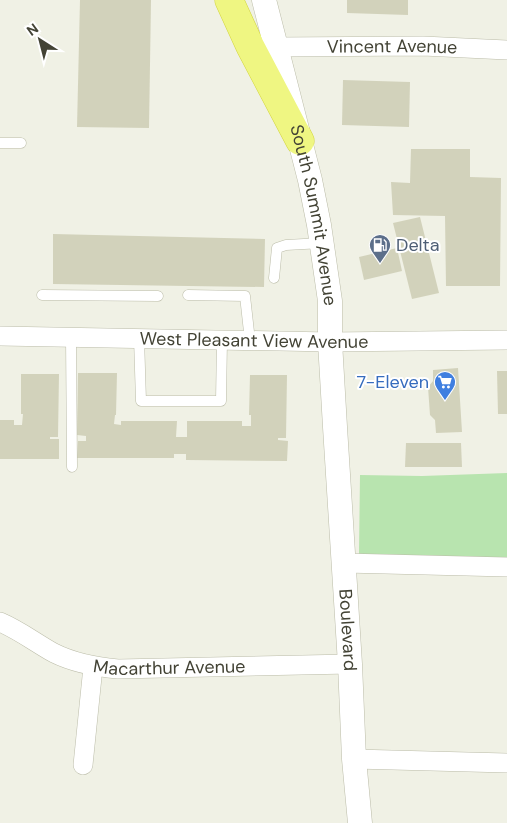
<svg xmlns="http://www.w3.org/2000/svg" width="507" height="823" font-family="'DM Sans',sans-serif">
<rect width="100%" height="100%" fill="#f0f1e5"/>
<path fill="#b8e4af" d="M507,473v87l-148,-6 1,-79 62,1z"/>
<g fill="#d2d2bb">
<path d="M80,0h71l-2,128 -72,-1z"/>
<path d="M347,0h61v15l-61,-2z"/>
<path d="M343,80l67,2 -1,45 -67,-2z"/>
<path d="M411,149h59v28l31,1 -1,108h-54l-1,-70 -52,-1 -2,-33 19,1z"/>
<path d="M420,217l19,76 -27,6 -19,-76z"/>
<path d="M53,234l212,5 -1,48 -211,-3z"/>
<path d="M397,248l5,23 -38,9 -5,-23z"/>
<path d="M458,368l4,64 -26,1 -1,-13 -5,-5 -2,-28 5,-6v-11z"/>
<path d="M497,371h10v43h-9z"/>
<path d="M78,373h39l-1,42h-1l-1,9 7,1v-4h56l-1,16h11v-16h55v5h9v-11h-2l1,-40h37l-1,63h-8v2l10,1 -1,20 -101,-1v-6h-12v4h-97l1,-17h8v-5l-9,-1z"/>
<path d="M21,374h38l-1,63h-8v2h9v20h-59v-39h14v5h8l1,-11h-2z"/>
<path d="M406,443h55l1,24h-57z"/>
</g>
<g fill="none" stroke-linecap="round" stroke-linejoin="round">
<g stroke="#bbbca8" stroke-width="11">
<g id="service">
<path d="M0,143h21"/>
<path d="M274,278l3,-30 9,-3 36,-2"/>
<path d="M42,295l116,1"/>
<path d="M188,295l57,1 5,45"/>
<path d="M71,336l1,131"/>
<path d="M139,338l2,63h80l1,-61"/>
</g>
</g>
<g stroke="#bbbca8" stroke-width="20">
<g id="minor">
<path id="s1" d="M276,47l147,-1 84,4"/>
<path id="s2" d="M0,336l330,6 177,-2"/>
<path d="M344,563l163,4"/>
<path id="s3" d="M0,622c19,8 36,21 54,31 20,10 42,14 64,16l232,-5"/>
<path d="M354,759l153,4"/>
<path d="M83,765l10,-98"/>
</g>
</g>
<g stroke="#bbbca8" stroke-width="25">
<g id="tertiary">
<path id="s4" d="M264,0l46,180 9,45 11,76v41l5,85 15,237 4,95 6,64"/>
</g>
</g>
<g stroke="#d2d43c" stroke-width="29">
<path id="trunk" d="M229,0l21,46 50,95"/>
</g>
<use href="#service" stroke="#fff" stroke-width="10"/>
<use href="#minor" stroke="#fff" stroke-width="19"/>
<use href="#tertiary" stroke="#fff" stroke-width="24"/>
<use href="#trunk" stroke="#eff682" stroke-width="28"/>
</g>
<defs>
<g id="fuel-pin" transform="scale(1.125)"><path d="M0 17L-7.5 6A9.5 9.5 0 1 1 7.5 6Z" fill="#5c6f8a" stroke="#fff"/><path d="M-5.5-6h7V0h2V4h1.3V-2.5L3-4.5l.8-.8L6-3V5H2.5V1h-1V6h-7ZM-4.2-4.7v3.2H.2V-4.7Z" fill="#fff"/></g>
<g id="supermarket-pin" transform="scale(1.125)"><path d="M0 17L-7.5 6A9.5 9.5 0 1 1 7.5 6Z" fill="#3f7fe0" stroke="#fff"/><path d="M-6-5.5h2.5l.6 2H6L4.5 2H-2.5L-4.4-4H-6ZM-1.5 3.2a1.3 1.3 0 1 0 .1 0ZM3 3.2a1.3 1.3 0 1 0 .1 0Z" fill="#fff"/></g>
</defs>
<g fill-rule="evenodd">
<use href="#fuel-pin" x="380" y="245"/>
<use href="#supermarket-pin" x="445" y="382"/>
</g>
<g text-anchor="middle" stroke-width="4" stroke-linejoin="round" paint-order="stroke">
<g font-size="18" fill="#434335" stroke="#fff">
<text dy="6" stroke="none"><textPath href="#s1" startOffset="116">Vincent Avenue</textPath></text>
<text dy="6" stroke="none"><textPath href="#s4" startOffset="221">South Summit Avenue</textPath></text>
<text dy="6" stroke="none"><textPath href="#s2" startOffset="254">West Pleasant View Avenue</textPath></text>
<text dy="6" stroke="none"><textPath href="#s4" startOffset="638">Boulevard</textPath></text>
<text dy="6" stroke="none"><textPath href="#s3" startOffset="180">Macarthur Avenue</textPath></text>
</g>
<g font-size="18" fill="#4e5e75" stroke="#fff" text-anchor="start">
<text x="396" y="251">Delta</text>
</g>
<g font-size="18" fill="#366cbe" stroke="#fff" text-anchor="end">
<text x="429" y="388">7-Eleven</text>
</g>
</g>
<g transform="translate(40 40) rotate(324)" stroke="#ffffff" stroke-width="4" paint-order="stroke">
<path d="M0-4L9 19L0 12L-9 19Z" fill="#434335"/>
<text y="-8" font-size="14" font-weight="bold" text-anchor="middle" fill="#434335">N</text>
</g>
</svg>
